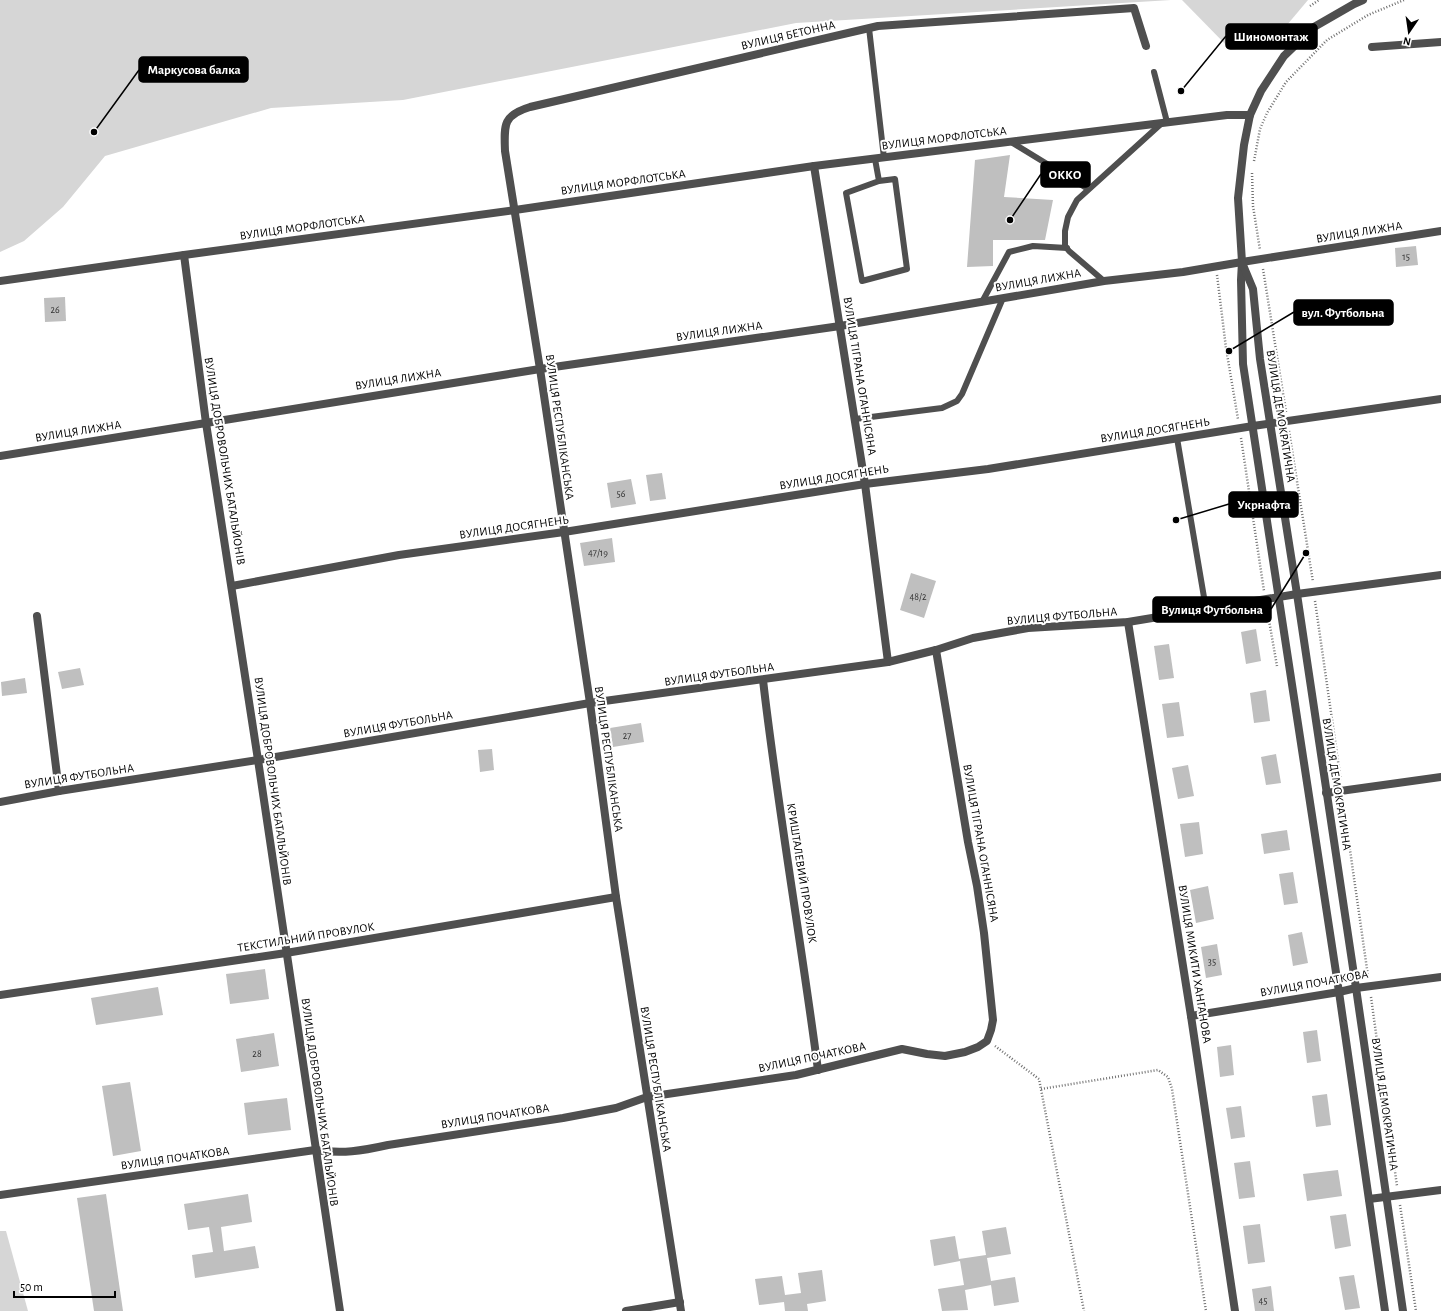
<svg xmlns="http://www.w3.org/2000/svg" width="1441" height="1311" font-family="'Alegreya Sans',sans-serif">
<rect width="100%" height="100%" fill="#fff"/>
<g fill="#d6d6d6">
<path d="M0,0h1171l-375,23 -393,77 -132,8 -166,48 -42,51 -39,34 -24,11z"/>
<path d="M1182,0h126l-37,44 -40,6z"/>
<path d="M0,1231h6l22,80h-28z"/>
</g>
<g fill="#bfbfbf">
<path d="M1010,155l-6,42 49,3 -8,40h-52v26l-26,1 8,-107z"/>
<path d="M1416,246l2,19 -22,2 -1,-19z"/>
<path d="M65,297l1,24 -21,1 -1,-24z"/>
<path d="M662,473l4,26 -16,2 -4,-26z"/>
<path d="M631,479l5,25 -25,4 -4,-25z"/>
<path d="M612,538l3,24 -31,4 -4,-23z"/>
<path d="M911,573l25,8 -12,37 -24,-8z"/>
<path d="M1256,629l5,32 -15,3 -5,-32z"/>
<path d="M1169,644l5,34 -15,2 -5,-34z"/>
<path d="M80,668l4,17 -22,4 -4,-17z"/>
<path d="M25,678l2,15 -25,3 -1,-14z"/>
<path d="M1266,690l4,31 -16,2 -4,-30z"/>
<path d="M1179,702l5,34 -17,2 -5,-34z"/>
<path d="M641,723l3,19 -31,5 -3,-19z"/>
<path d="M492,749l2,21 -14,2 -2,-22z"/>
<path d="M1276,754l5,29 -15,2 -5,-28z"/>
<path d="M1188,765l6,31 -16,3 -6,-31z"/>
<path d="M1199,822l4,32 -18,3 -5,-33z"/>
<path d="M1287,830l3,20 -26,4 -3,-20z"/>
<path d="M1293,872l5,31 -14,2 -5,-31z"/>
<path d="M1208,886l6,33 -18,4 -6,-33z"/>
<path d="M1302,932l6,31 -15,3 -5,-31z"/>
<path d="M1217,944l5,31 -16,3 -5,-31z"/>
<path d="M265,969l4,30 -39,5 -4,-30z"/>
<path d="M158,987l5,28 -67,10 -5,-27z"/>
<path d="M1317,1030l4,31 -14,2 -4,-31z"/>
<path d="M274,1033l5,33 -38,6 -5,-33z"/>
<path d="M1231,1045l3,30 -14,2 -3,-30z"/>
<path d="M130,1082l11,69 -28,5 -11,-70z"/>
<path d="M1327,1094l4,31 -15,2 -4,-31z"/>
<path d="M287,1098l4,32 -43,5 -4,-32z"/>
<path d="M1241,1106l4,31 -14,2 -5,-31z"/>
<path d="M1250,1161l5,36 -16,2 -5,-36z"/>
<path d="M1338,1170l4,26 -35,5 -4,-27z"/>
<path d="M106,1194l17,117h-29l-17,-113z"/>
<path d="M248,1194l4,28 -31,5 3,24 31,-5 4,22 -64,10 -3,-23 21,-3 -4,-25 -21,3 -4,-26z"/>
<path d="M1346,1214l5,32 -16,3 -5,-33z"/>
<path d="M1260,1224l5,38 -17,2 -5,-38z"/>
<path d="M1006,1227l5,27 -24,4 4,23 24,-4 4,25 -25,4 -3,-21 -26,5 3,20 -26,1 -4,-22 26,-4 -4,-24 -26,5 -4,-26 25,-4 4,23 27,-4 -4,-24z"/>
<path d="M822,1270l4,31 -19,3 1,7h-23l-1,-9 -25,3 -4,-26 27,-3 3,19 16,-2 -3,-20z"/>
<path d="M1354,1275l6,33 -15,2 -6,-33z"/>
<path d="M1271,1286l3,25h-19l-3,-22z"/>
</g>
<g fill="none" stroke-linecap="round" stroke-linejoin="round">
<g stroke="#717171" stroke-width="2.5" stroke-dasharray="1 2" stroke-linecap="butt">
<path d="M1310,6l9,-6"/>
<path d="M1254,161l6,-32 7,-16 19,-31 41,-42 41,-25 36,-15"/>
<path d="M1252,173l1,33 7,44"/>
<path d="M1263,269l23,143"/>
<path d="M1217,275l9,73 12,71"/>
<path d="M1289,431l24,151"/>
<path d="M1241,438l23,153"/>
<path d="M1315,601l26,181"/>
<path d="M1267,609l10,57"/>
<path d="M1343,801l25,175"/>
<path d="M1371,997l26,189"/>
<path d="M995,1046l44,33 45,232"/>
<path d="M1041,1089l117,-19 10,7 4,12 34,222"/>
<path d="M1400,1205l16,106"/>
</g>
<g stroke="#4f4f4f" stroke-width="6">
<path d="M869,28l15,130"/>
<path d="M1154,72l13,50"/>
<path d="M1011,142l77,47"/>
<path d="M875,159l4,22 16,-2 12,90 -45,12 -16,-88 33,-12"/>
<path d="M1104,281l-35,-30 -4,-5v-15l3,-14 9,-17 85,-77"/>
<path d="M982,302l27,-50 24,-6 34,2"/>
<path d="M855,419l87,-11 15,-7 5,-7 41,-96"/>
<path d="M1177,438l29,171"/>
</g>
<g stroke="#4f4f4f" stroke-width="8">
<path d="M1372,47l69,-5"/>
<path d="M814,166l51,318 23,178"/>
<path d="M1242,262l199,-31"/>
<path d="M0,456l206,-33 52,337 82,551"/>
<path d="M232,586l167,-31 165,-23 301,-48 123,-15 265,-43 188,-27"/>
<path d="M37,616l22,175"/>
<path d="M1128,622l63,394 44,295"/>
<path d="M763,680c15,130 38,260 55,390"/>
<path d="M1326,793l115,-16"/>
<path d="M0,802l59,-11 199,-31 332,-57 298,-41 48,-12 37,-12 55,-10 100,-6 169,-28 144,-19"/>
<path d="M0,995l286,-42 330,-56"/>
<path d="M1191,1016l148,-24 17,-4 85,-11"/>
<path d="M0,1195l315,-45c28,4 46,1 73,-5l175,-27 53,-10 31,-11 149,-22 106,-26 25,5 18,2 20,-4 13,-5 9,-6 4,-11 2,-10 -9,-87 -7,-47 -9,-44 -32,-192"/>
<path d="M1369,1199l72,-9"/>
<path d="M626,1311l54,-9"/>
<path d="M681,1311l-65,-414 -26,-194 -50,-334 -35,-218c-1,-26 -2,-36 25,-44l348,-81 256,-18 12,38"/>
</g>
<g stroke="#4f4f4f" stroke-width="8">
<path d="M1363,0l-9,4 -40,23 -30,29 -23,35 -11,24 -6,30 -6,53 4,64 -1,18 2,84 96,628 46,319"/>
<path d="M184,255l22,168 334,-54 300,-43 264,-45 79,-9 59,-10"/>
<path d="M1243,265l10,24 7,70 37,235 59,394 47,323"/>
<path d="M0,281l184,-26 331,-45 299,-44 348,-43 65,-8h23"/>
</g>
</g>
<g text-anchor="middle" stroke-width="4" stroke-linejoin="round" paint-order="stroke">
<g font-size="10" fill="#303030">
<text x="1406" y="260">15</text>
<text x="55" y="313">26</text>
<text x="621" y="497">56</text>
<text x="598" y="556">47/19</text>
<text x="918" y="600">48/2</text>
<text x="627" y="739">27</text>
<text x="1212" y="965">35</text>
<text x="257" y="1057">28</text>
<text x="1263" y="1304">45</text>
</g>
<g font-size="12" fill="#000" stroke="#fff">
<text transform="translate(788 35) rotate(-13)" y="4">ВУЛИЦЯ БЕТОННА</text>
<text transform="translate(944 138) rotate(-7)" y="4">ВУЛИЦЯ МОРФЛОТСЬКА</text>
<text transform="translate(623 182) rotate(-8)" y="4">ВУЛИЦЯ МОРФЛОТСЬКА</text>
<text transform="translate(302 227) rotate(-8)" y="4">ВУЛИЦЯ МОРФЛОТСЬКА</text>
<text transform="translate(1359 232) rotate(-9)" y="4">ВУЛИЦЯ ЛИЖНА</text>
<text transform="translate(1038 280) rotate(-10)" y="4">ВУЛИЦЯ ЛИЖНА</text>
<text transform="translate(719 331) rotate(-8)" y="4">ВУЛИЦЯ ЛИЖНА</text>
<text transform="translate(860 376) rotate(81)" y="4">ВУЛИЦЯ ТІГРАНА ОГАННІСЯНА</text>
<text transform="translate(398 379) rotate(-9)" y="4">ВУЛИЦЯ ЛИЖНА</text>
<text transform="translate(1281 416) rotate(81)" y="4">ВУЛИЦЯ ДЕМОКРАТИЧНА</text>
<text transform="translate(560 427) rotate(82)" y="4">ВУЛИЦЯ РЕСПУБЛІКАНСЬКА</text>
<text transform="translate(1155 430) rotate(-9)" y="4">ВУЛИЦЯ ДОСЯГНЕНЬ</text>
<text transform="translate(78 431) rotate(-9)" y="4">ВУЛИЦЯ ЛИЖНА</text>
<text transform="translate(225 461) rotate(81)" y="4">ВУЛИЦЯ ДОБРОВОЛЬЧИХ БАТАЛЬЙОНІВ</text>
<text transform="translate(834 477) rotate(-9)" y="4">ВУЛИЦЯ ДОСЯГНЕНЬ</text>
<text transform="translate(514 527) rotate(-8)" y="4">ВУЛИЦЯ ДОСЯГНЕНЬ</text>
<text transform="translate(1062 616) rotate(-5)" y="4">ВУЛИЦЯ ФУТБОЛЬНА</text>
<text transform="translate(719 674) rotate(-8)" y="4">ВУЛИЦЯ ФУТБОЛЬНА</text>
<text transform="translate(398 724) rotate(-10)" y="4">ВУЛИЦЯ ФУТБОЛЬНА</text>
<text transform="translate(609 759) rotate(82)" y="4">ВУЛИЦЯ РЕСПУБЛІКАНСЬКА</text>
<text transform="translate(79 776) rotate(-9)" y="4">ВУЛИЦЯ ФУТБОЛЬНА</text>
<text transform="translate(273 781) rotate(82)" y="4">ВУЛИЦЯ ДОБРОВОЛЬЧИХ БАТАЛЬЙОНІВ</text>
<text transform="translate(1337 784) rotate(81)" y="4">ВУЛИЦЯ ДЕМОКРАТИЧНА</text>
<text transform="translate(981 843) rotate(80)" y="4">ВУЛИЦЯ ТІГРАНА ОГАННІСЯНА</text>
<text transform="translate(802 873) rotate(81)" y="4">КРИШТАЛЕВИЙ ПРОВУЛОК</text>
<text transform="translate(306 937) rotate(-9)" y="4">ТЕКСТИЛЬНИЙ ПРОВУЛОК</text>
<text transform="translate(1195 964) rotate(81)" y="4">ВУЛИЦЯ МИКИТИ ХАНГАНОВА</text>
<text transform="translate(1314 983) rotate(-10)" y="4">ВУЛИЦЯ ПОЧАТКОВА</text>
<text transform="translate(812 1057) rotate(-12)" y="4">ВУЛИЦЯ ПОЧАТКОВА</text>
<text transform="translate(656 1079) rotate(81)" y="4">ВУЛИЦЯ РЕСПУБЛІКАНСЬКА</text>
<text transform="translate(320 1102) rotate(82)" y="4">ВУЛИЦЯ ДОБРОВОЛЬЧИХ БАТАЛЬЙОНІВ</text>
<text transform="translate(1385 1104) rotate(82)" y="4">ВУЛИЦЯ ДЕМОКРАТИЧНА</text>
<text transform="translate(495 1116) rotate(-9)" y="4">ВУЛИЦЯ ПОЧАТКОВА</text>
<text transform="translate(175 1158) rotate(-8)" y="4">ВУЛИЦЯ ПОЧАТКОВА</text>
</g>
</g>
<path fill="none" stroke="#000" stroke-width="1.5" d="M1181 91L1226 36M94 132L139 70M1010 220L1041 174M1229 351L1294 312M1176 520L1229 504M1306 553L1271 609"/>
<g fill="#000" stroke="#fff" stroke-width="1.5">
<circle cx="1181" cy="91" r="4"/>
<circle cx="94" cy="132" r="4"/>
<circle cx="1010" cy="220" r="4"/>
<circle cx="1229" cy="351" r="4"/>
<circle cx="1176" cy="520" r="4"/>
<circle cx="1306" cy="553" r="4"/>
</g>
<g fill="#000" stroke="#000" stroke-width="1.5">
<rect x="1226" y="24" width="91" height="25" rx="4"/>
<rect x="139" y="57" width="109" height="25" rx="4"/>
<rect x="1041" y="162" width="49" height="25" rx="4"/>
<rect x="1294" y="300" width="99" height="25" rx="4"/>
<rect x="1229" y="492" width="69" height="25" rx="4"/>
<rect x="1153" y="597" width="118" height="25" rx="4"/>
</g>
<g font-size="13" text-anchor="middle" font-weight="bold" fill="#fff">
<text x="1271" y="41">Шиномонтаж</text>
<text x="194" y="74">Маркусова балка</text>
<text x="1065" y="179">ОККО</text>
<text x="1343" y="317">вул. Футбольна</text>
<text x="1264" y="509">Укрнафта</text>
<text x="1212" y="614">Вулиця Футбольна</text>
</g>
<g transform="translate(1409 32) rotate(193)" stroke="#ffffff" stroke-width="3" paint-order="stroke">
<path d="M0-3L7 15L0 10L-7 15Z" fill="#000000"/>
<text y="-6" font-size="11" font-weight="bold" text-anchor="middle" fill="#000000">N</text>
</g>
<path d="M14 1291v6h101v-6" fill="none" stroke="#000000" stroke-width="2"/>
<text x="20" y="1291" font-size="12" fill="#000000" stroke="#ffffff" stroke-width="3" paint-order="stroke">50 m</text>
</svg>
